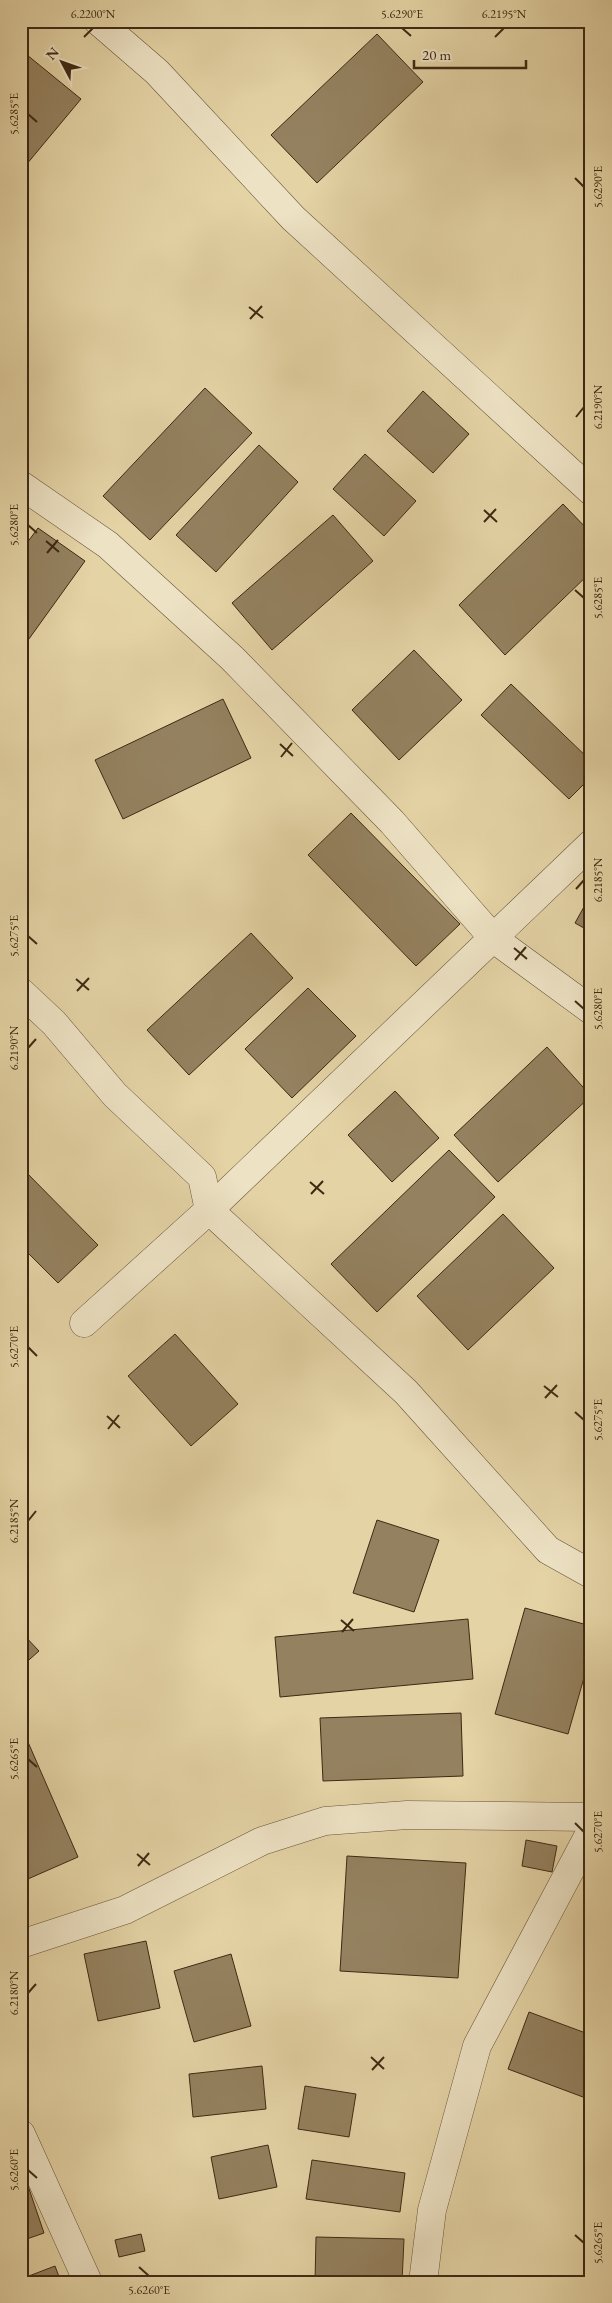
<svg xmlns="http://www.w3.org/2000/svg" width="612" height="2303" font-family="'EB Garamond',serif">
<rect width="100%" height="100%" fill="#e4d3a5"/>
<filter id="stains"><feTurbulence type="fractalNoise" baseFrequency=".004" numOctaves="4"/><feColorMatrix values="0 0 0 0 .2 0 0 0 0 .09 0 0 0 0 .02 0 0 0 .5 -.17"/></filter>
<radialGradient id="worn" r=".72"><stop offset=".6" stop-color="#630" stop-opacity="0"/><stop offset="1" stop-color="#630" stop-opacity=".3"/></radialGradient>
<g fill="#94815f" stroke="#3e2913">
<path d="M377,34l46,48 -106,101 -46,-48z"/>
<path d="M21,50l60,49 -60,72z"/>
<path d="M205,388l47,45 -102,107 -47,-44z"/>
<path d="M423,391l46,43 -36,39 -46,-42z"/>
<path d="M259,445l39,37 -82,90 -40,-37z"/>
<path d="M365,454l51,47 -32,35 -51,-47z"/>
<path d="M563,504l28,29v39l-86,83 -46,-50z"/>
<path d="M333,515l40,46 -101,89 -40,-47z"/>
<path d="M38,528l47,33 -64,89v-99z"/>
<path d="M414,650l48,50 -63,60 -47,-50z"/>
<path d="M511,684l80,77v16l-22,22 -88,-84z"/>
<path d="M223,699l28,59 -128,61 -28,-59z"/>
<path d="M351,813l109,111 -44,42 -108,-111z"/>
<path d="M591,894v38l-16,-9z"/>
<path d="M251,933l42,45 -104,97 -42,-45z"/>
<path d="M308,988l48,48 -64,62 -47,-49z"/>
<path d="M547,1047l44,49 -93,86 -44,-47z"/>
<path d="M395,1091l44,47 -47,44 -44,-47z"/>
<path d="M449,1150l46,47 -118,115 -46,-48z"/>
<path d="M21,1167l77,78 -40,38 -37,-37z"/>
<path d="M503,1214l51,54 -86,82 -51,-54z"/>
<path d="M175,1334l63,70 -47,42 -63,-70z"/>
<path d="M377,1520l62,20 -25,72 -61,-19z"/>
<path d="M525,1608l66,18v27l-23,81 -73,-20z"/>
<path d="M468,1619l5,60 -193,18 -5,-60z"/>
<path d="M21,1632l18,19 -18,16z"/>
<path d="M461,1713l2,63 -140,5 -3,-63z"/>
<path d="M21,1726l57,131 -57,25z"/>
<path d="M526,1840l31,6 -5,26 -30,-6z"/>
<path d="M347,1856l119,7 -8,115 -118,-7z"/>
<path d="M146,1941l14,67 -62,13 -14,-67z"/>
<path d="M231,1954l20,72 -57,16 -20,-71z"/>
<path d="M529,2012l62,23v65l-83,-31z"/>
<path d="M262,2066l4,43 -73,8 -4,-43z"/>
<path d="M305,2086l51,8 -7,43 -51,-8z"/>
<path d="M268,2145l9,42 -58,12 -8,-42z"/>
<path d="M312,2160l93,13 -5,39 -94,-13z"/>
<path d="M24,2174l20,59 -23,8v-66z"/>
<path d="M141,2234l4,17 -26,6 -4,-17z"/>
<path d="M316,2237l88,2 -2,43h-87z"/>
<path d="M55,2266l6,16h-40v-3z"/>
</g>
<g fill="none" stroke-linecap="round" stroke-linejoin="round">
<g stroke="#685438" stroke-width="29">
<g id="street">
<path d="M98,21l59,51 136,146 298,273"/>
<path d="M21,485l87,60 124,113 160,164 102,117 97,71"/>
<path d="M21,992l33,31 61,72 87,82 7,33 197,182 142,158 43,24"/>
<path d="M84,1323l125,-113 382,-366"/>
<path d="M21,1944l104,-34 137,-69 63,-20 82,-6 184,2"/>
<path d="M21,2134l67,148"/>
<path d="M423,2282l9,-72 45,-164 114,-215"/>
</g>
</g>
<use href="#street" stroke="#ede2c4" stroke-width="28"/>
</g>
<path fill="none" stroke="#3e2913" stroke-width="2" d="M402,28l9,8M84,37l9,-9M495,37l9,-9M28,114l9,8M575,178l9,9M249,307l14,11M250,319l12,-13M576,417l8,-10M484,510l13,12M484,522l12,-13M28,525l9,8M46,541l13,11M47,553l11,-13M575,590l9,8M280,744l13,12M281,757l11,-14M576,889l8,-9M28,936l9,8M514,948l13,11M515,960l11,-13M76,979l13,11M77,991l12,-13M575,1001l9,8M28,1048l8,-9M310,1182l14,12M311,1194l12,-13M28,1347l9,9M544,1386l14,11M545,1398l12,-13M575,1412l9,8M107,1416l13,12M108,1429l11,-14M28,1521l8,-10M341,1620l13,11M342,1632l11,-13M28,1759l9,8M575,1823l9,9M137,1854l13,11M138,1866l11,-13M28,1993l8,-9M371,2057l13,12M372,2070l12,-13M28,2170l9,8M575,2235l9,8M139,2267l10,9"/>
<rect width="612" height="2303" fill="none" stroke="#e4d3a5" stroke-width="55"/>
<g transform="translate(62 62) rotate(311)" stroke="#ede2c4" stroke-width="4" paint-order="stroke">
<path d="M0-4L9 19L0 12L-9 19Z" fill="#3e2913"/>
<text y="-8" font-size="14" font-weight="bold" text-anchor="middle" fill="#3e2913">N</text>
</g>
<path d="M414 60v8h112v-8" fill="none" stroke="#3e2913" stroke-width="2.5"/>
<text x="422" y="60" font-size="15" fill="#3e2913" stroke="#ede2c4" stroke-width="4" paint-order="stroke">20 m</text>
<rect x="28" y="28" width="556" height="2248" fill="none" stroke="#3e2913" stroke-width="2"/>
<g font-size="12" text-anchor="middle" fill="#3e2913">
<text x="93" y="18">6.2200°N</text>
<text x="402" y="18">5.6290°E</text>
<text x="504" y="18">6.2195°N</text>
<text transform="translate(14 114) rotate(-90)" y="4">5.6285°E</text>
<text transform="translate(598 187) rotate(-90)" y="4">5.6290°E</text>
<text transform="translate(598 407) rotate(-90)" y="4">6.2190°N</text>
<text transform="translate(14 525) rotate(-90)" y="4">5.6280°E</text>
<text transform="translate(598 598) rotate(-90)" y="4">5.6285°E</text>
<text transform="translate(598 880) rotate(-90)" y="4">6.2185°N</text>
<text transform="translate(14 936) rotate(-90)" y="4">5.6275°E</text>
<text transform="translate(598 1009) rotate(-90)" y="4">5.6280°E</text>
<text transform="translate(14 1048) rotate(-90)" y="4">6.2190°N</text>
<text transform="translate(14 1347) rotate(-90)" y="4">5.6270°E</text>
<text transform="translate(598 1420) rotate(-90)" y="4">5.6275°E</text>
<text transform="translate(14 1521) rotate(-90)" y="4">6.2185°N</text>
<text transform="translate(14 1759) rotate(-90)" y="4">5.6265°E</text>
<text transform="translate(598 1832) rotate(-90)" y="4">5.6270°E</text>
<text transform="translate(14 1993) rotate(-90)" y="4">6.2180°N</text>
<text transform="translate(14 2170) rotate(-90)" y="4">5.6260°E</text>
<text transform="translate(598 2243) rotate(-90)" y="4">5.6265°E</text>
<text x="149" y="2294">5.6260°E</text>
</g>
<rect width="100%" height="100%" filter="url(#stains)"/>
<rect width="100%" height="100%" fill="url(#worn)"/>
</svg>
